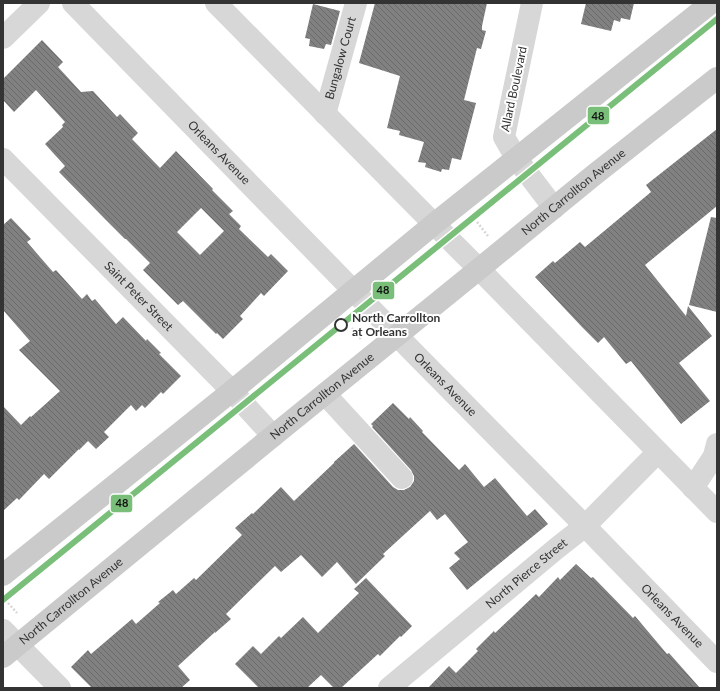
<svg xmlns="http://www.w3.org/2000/svg" width="720" height="691" font-family="Lato,sans-serif">
<defs>
<pattern id="building-back-hatch" width="6" height="6" patternUnits="userSpaceOnUse"><rect width="6" height="6" fill="#818181"/><path d="M-1 5l2 2M0 0l6 6M5-1l2 2" fill="none" stroke="#6a6a6a"/></pattern>
</defs>
<rect width="100%" height="100%" fill="#fff"/>
<g fill="url(#building-back-hatch)" fill-rule="evenodd">
<path d="M375,3h112l-5,23v4l4,1 -5,18 -4,-1 -13,52 12,3 -15,57 -9,-2 -3,12 -7,-1 -1,3 -16,-5 1,-4 -8,-1 6,-20 -25,-7 1,-4 -13,-3 13,-52 -41,-13z"/>
<path d="M586,3h48l-4,17 -9,-2 -1,4 -6,-2 -3,11 -30,-7z"/>
<path d="M313,4l27,7 -9,34 -5,-1 -2,5 -15,-3 1,-7 -5,-1z"/>
<path d="M42,40l21,22 -5,5 23,25 12,-1 24,26 3,-3 18,19 -6,6 28,29 16,-17 37,38 -1,1 21,21 -4,3 12,12 -2,3 29,28 3,-3 17,17 -24,25 -3,-3 -21,23 3,3 -20,20 -6,-6 -1,1 -33,-33 -5,4 -35,-35 7,-7 -24,-24h-1l-20,-20 -46,-47 6,-6 -20,-22 18,-17 -1,-2 3,-3 -29,-32 -22,22 -11,-12v-21zM201,208l23,23 -24,24 -23,-23z"/>
<path d="M717,129v77l-72,59 41,51 2,-10 24,30 -33,27 31,38 -29,23 -50,-63 -5,3 -22,-27 -6,6 -16,-16 -47,-50 18,-16 2,2 25,-21 5,5 66,-55 -5,-7z"/>
<path d="M711,217l6,1v94l-28,-7z"/>
<path d="M11,218l20,21 -4,3 26,30 3,-2 26,29 5,-5 5,7 3,-2 21,25 7,-7 23,24 1,-2 14,14 -2,1 22,22 -18,18 -2,-2 -16,16 -3,-3 -6,6 -5,-6 -27,27 5,5 -13,12 -8,-8 -9,9v-1l-30,30 -5,-5 -25,26 -2,-2 -14,13v-105l18,19 9,-9 1,1 29,-26 -41,-41 11,-9 -27,-31v-85z"/>
<path d="M393,403l16,16 1,-2 13,14 -1,1 37,38 6,-6 19,23 11,-9 32,38 8,-7 13,15 -81,66 -18,-22 11,-9 -6,-6 14,-11 -23,-28 -8,6 -7,-9 -47,43 2,2 -29,28 -19,-22 -15,15 -21,-22 -20,17 -6,-6 -49,48 5,5 -16,14v-1l-37,34 12,14 -9,8h-89l-21,-21 17,-17 3,4 41,-35 4,5 24,-21 -2,-1 15,-12 3,4 18,-16 2,2 46,-45 -7,-7 17,-15 1,1 28,-27 13,14 40,-38v-1l20,-18 39,43 5,3h6l6,-3 4,-6v-5l-3,-6 -39,-43 1,-1 -2,-2z"/>
<path d="M576,564l15,14 2,-1 40,41 2,-2 32,38 2,-1 31,35h-272l21,-22 7,7 22,-22 -2,-2 18,-18 1,2 41,-39 3,3 19,-20 2,3z"/>
<path d="M366,578l46,48 -11,11 -1,-1 -20,20 -2,-2 -37,34h-7l-13,-13 -14,13h-48l-24,-24 18,-18 8,8 18,-18 2,2 22,-21 15,16 41,-40 -5,-4z"/>
</g>
<g fill="none" stroke-linecap="round" stroke-linejoin="round">
<g stroke="#d6d6d6" stroke-width="2.5" stroke-dasharray="2 2" stroke-linecap="butt">
<path d="M477,222l11,14"/>
<path d="M352,328l9,11"/>
<path d="M8,603l9,10"/>
</g>
<g stroke="#d7d7d7" stroke-width="22">
<path id="s1" d="M73,3l345,354 167,169 132,136"/>
<path d="M216,3l218,221 45,45 238,243"/>
<path d="M532,3l-28,134 12,21 38,50"/>
<path d="M3,38l36,-35"/>
<path id="s2" d="M325,114l31,-111"/>
<path id="s3" d="M3,159l229,232 41,45"/>
<path d="M325,394l77,84"/>
<path d="M693,488l21,-32 3,-12"/>
<path d="M3,630l57,58"/>
<path id="s4" d="M389,688l168,-140 28,-22 73,-74"/>
</g>
<g stroke="#cacaca" stroke-width="22">
<path d="M3,575l229,-184 202,-167 277,-221"/>
<path id="s5" d="M3,657l270,-221 206,-167 115,-94 123,-97"/>
</g>
<g stroke="#fff" stroke-width="9">
<path id="tram-1" d="M3,600c238,-194 476,-387 714,-581"/>
</g>
<use href="#tram-1" stroke="#79bf79" stroke-width="6"/>
</g>
<circle fill="#fff" stroke="#333" stroke-width="2" cx="341" cy="325" r="6"/>
<g text-anchor="middle" stroke-width="4" stroke-linejoin="round" paint-order="stroke">
<g font-size="12" fill="#333" stroke="#fff">
<text dy="4" stroke="none"><textPath href="#s2" startOffset="58">Bungalow Court</textPath></text>
<text transform="translate(514 89) rotate(-78)" y="4">Allard Boulevard</text>
<text dy="4" stroke="none"><textPath href="#s1" startOffset="209">Orleans Avenue</textPath></text>
<text dy="4" stroke="none"><textPath href="#s5" startOffset="736">North Carrollton Avenue</textPath></text>
<text dy="4" stroke="none"><textPath href="#s3" startOffset="193">Saint Peter Street</textPath></text>
<text dy="4" stroke="none"><textPath href="#s1" startOffset="533">Orleans Avenue</textPath></text>
<text dy="4" stroke="none"><textPath href="#s5" startOffset="412">North Carrollton Avenue</textPath></text>
<text dy="4" stroke="none"><textPath href="#s4" startOffset="179">North Pierce Street</textPath></text>
<text dy="4" stroke="none"><textPath href="#s5" startOffset="88">North Carrollton Avenue</textPath></text>
<text dy="4" stroke="none"><textPath href="#s1" startOffset="857">Orleans Avenue</textPath></text>
</g>
<g font-size="12" font-weight="bold" fill="#333" stroke="#fff" text-anchor="start">
<text x="352" y="322">North Carrollton<tspan x="352" dy="14">at Orleans</tspan></text>
</g>
</g>
<g stroke="#fff" stroke-width="1.5">
<rect x="587" y="106" width="23" height="19" rx="4" fill="#79bf79"/>
<rect x="372" y="281" width="23" height="19" rx="4" fill="#79bf79"/>
<rect x="110" y="494" width="23" height="19" rx="4" fill="#79bf79"/>
</g>
<g font-size="11" text-anchor="middle" font-weight="bold" fill="#111">
<text x="598" y="120">48</text>
<text x="383" y="294">48</text>
<text x="122" y="507">48</text>
</g>
<rect width="720" height="691" fill="none" stroke="#333333" stroke-width="8"/>
</svg>
